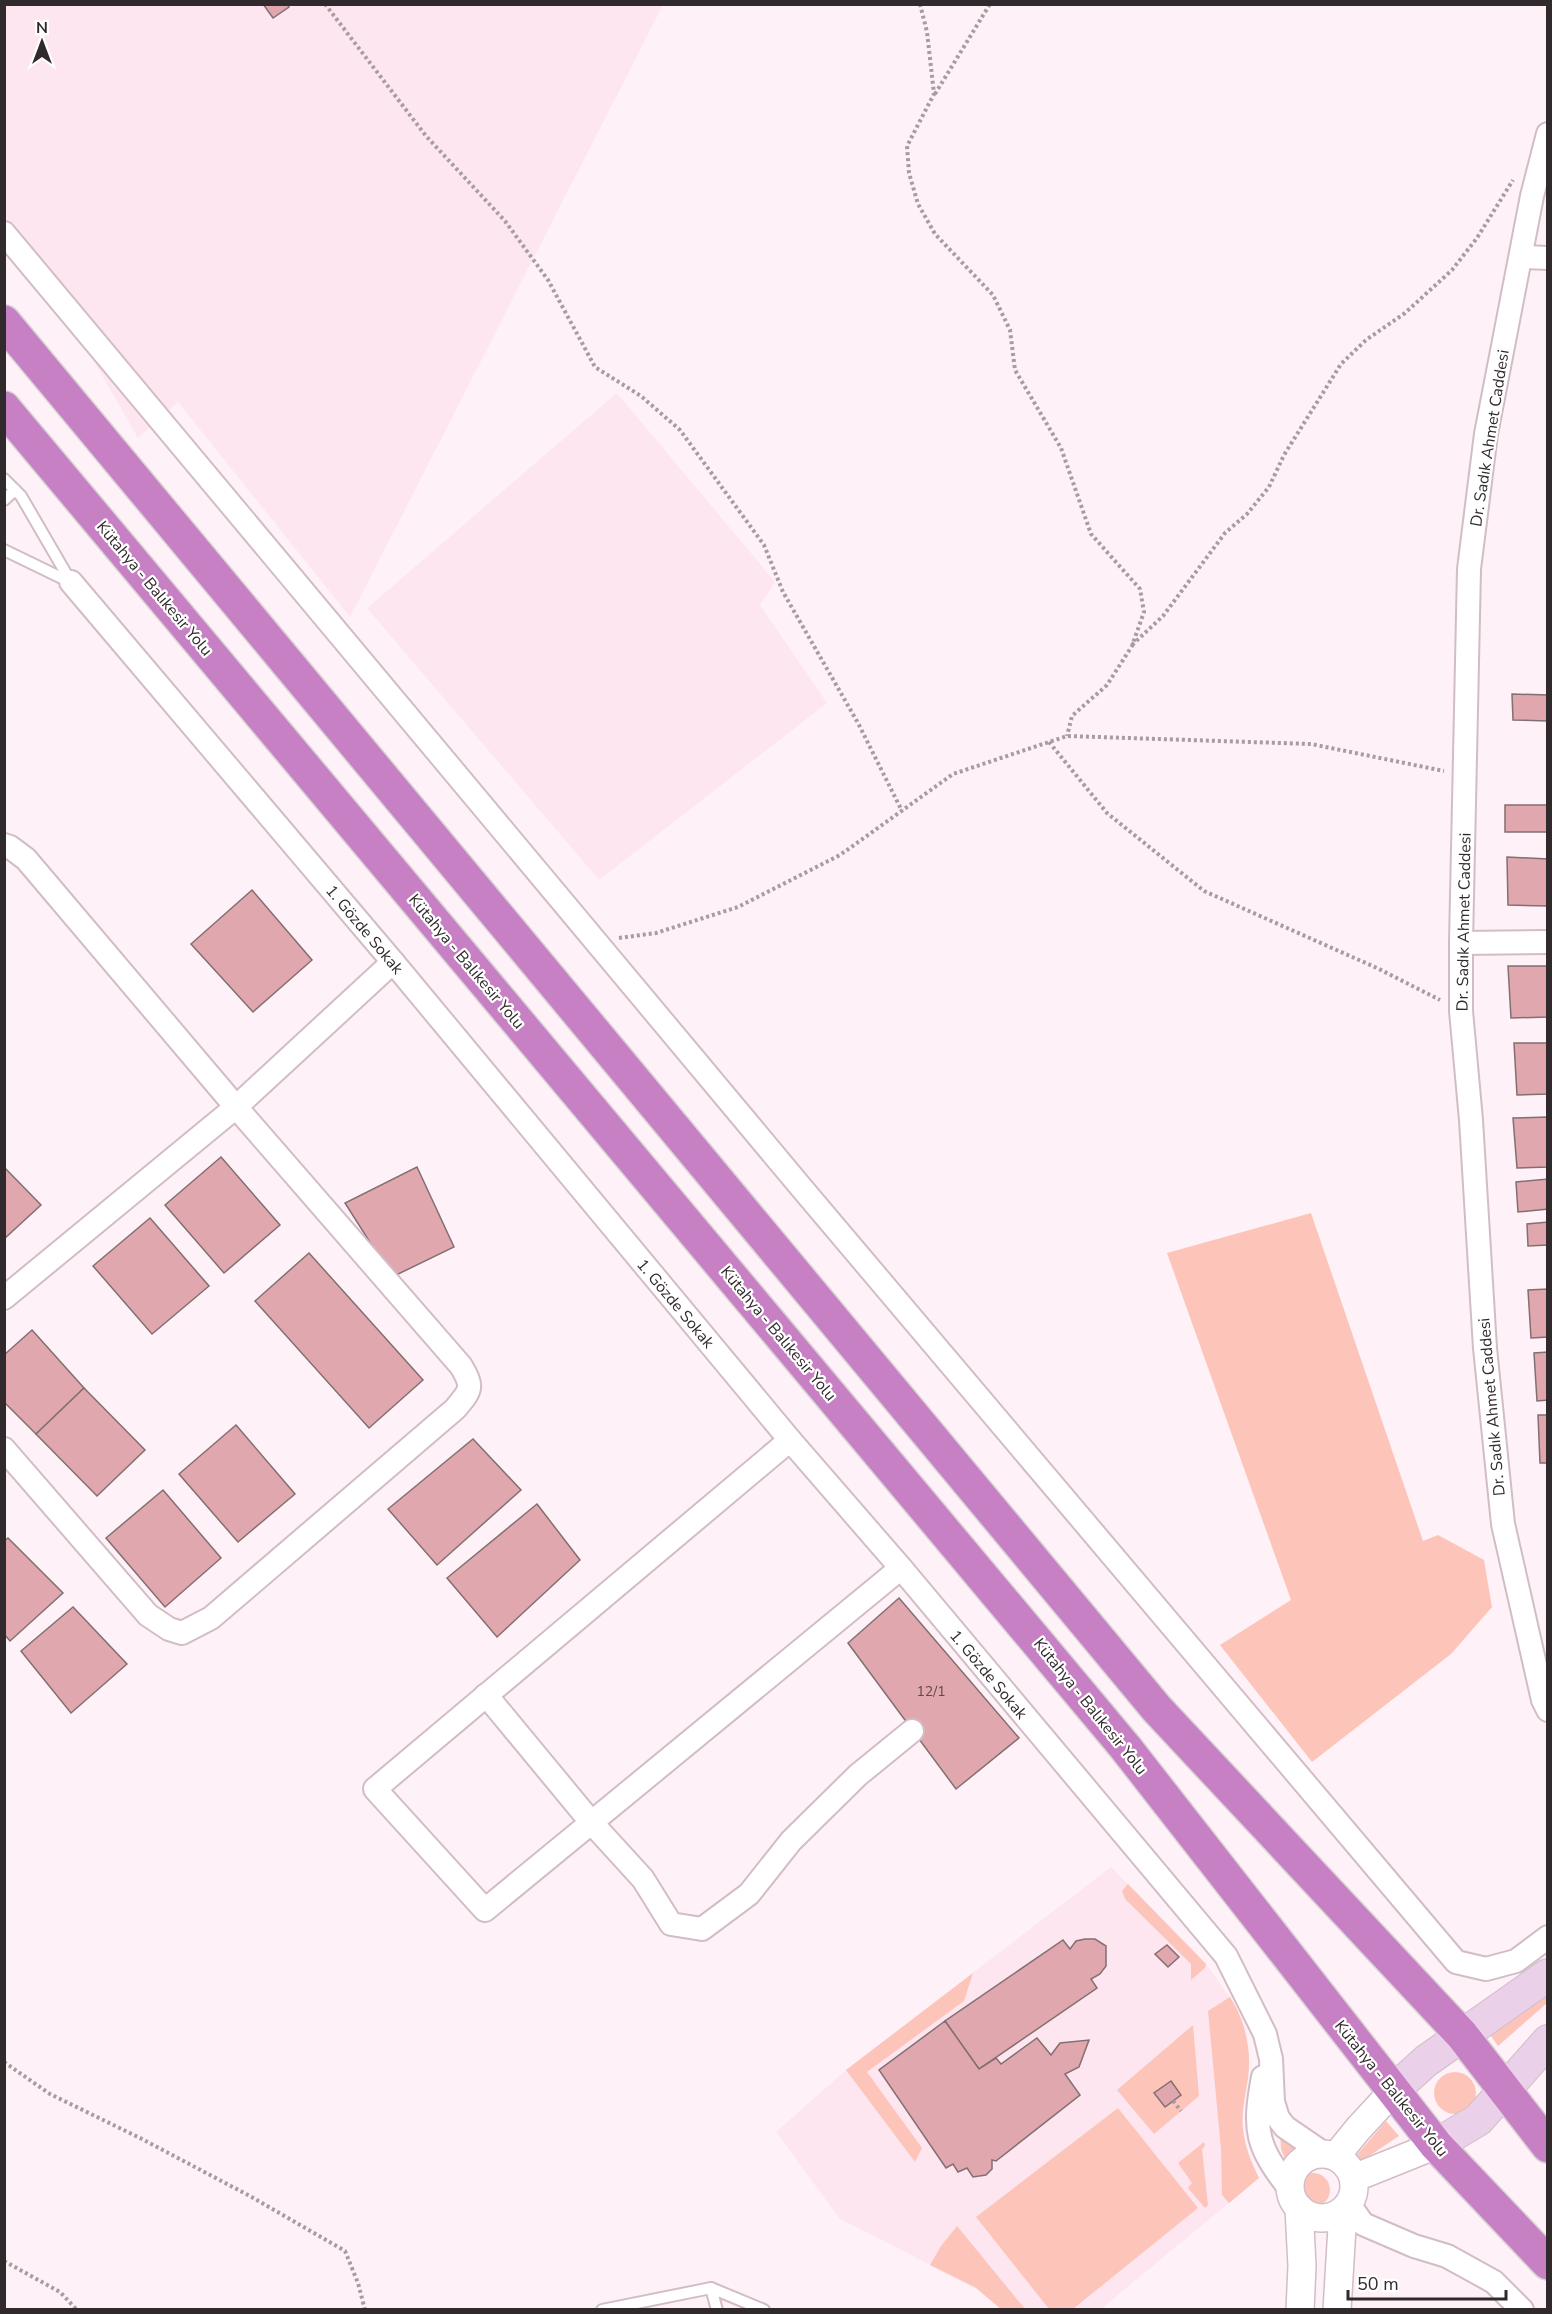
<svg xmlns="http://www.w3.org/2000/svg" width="1552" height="2314" font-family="'Nunito Sans',sans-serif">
<rect width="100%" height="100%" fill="#fef1f7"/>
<g fill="#fde6f0">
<path d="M4,5h659l-313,612 -172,-215 -40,36 -59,-103 -74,-113z"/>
<path d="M617,393l158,189 -15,23 67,98 -228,177 -232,-272z"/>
<path d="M1111,1867l95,97 27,38 11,23 4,25v26l-5,25v26l4,27 12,24 -158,131h-100l-25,-21 -136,-69 -64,-87 70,-62z"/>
</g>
<g fill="#fdc5ba">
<path d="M1311,1213l112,328 15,-6 46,25 8,47 -41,47 -139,108 -92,-117 71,-45 -124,-347z"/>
<path d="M1128,1884l78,80 -1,4 -14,12v-16l-66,-65 -3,-8z"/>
<path d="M973,1973l-9,28 -97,71 55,76 -7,14 -69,-92z"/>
<path d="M1547,1987v16l-49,43 -10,-14z"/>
<path d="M1230,1997c15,23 22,53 18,81 -2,17 -7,33 -5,51 2,18 8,32 16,49l-30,25 -7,-8 -1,-46 -13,-138z"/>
<path d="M1193,2025l6,71 -45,38 -37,-44z"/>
<circle cx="1455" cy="2093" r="21"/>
<path d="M1118,2108l80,100 -125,101h-24l-73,-92z"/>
<path d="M1386,2121l13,15 -39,26 -5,-5z"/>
<path d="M1280,2131l28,19 -21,15 -6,-16z"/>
<path d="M1204,2142l1,4 -3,3 6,56 -3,3 -17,-20 4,-5 -14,-20z"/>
<circle cx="1313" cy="2190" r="17"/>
<path d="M957,2226l68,83h-24l-25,-21 -46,-23 11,-19z"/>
</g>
<g fill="#e1a7ae" stroke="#836f71" stroke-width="1.5">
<path d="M263,4h24l2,3 -16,11z"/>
<path d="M1512,694l36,1v26l-35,-1z"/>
<rect x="1505" y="805" width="43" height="27"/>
<path d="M1507,857l41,2v47l-40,-1z"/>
<path d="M252,890l60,70 -59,52 -62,-68z"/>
<path d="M1508,966h40v51l-37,1z"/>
<path d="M1514,1043h34v51l-31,1z"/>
<path d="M1548,1117v50l-31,1 -4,-50z"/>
<path d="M221,1157l59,68 -56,48 -59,-68z"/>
<path d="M4,1167l37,38 -37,34z"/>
<path d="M417,1167l37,80 -62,30 -47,-74z"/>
<path d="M1548,1179v30l-30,3 -2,-30z"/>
<path d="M150,1218l59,68 -57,48 -59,-68z"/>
<path d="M1548,1222v23l-20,1 -1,-22z"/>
<path d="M309,1253l114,127 -54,48 -114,-127z"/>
<path d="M1548,1289v48l-17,1 -3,-48z"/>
<path d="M32,1330l52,58 -48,46 -32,-32v-47z"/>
<path d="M1548,1352v48l-11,1 -3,-48z"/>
<path d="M84,1388l61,62 -48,46 -61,-62z"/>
<path d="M1538,1415h10v48h-8z"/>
<path d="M236,1425l59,69 -57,48 -59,-68z"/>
<path d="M473,1439l48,51 -84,75 -49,-56z"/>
<path d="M163,1490l58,68 -56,49 -59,-69z"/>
<path d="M537,1504l43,56 -83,77 -50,-59z"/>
<path d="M8,1538l55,55 -53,48 -6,-7v-93z"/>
<path d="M899,1598l120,140 -63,51 -108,-146z"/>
<path d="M73,1607l54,57 -56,49 -50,-62z"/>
<path d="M1085,1939h10l11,7v20l-6,8 -9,5 6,9 -118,81 -34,-48 118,-81 7,9 6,-8z"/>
<path d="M1167,1945l12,12 -11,10 -13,-13z"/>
<path d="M945,2021l34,48 17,-11 5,6 36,-26 14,17 9,-12 29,-3 -10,27 -14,7 15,21 -84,66 -4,-1v9l-6,6 -13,2 -6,-9 -9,4 -5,-8 -7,4 -67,-98z"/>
<path d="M1171,2081l10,14 -16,12 -11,-14z"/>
</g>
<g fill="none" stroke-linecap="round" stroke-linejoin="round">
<g stroke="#d2bdc6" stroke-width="14">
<g id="service">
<path d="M4,479l17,17 50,86"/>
<path d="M4,500l11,-10"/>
<path d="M4,550l66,32"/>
<path d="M602,2310l109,-22"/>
<path d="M717,2310l-6,-22 53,22"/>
</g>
</g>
<g stroke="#d2bdc6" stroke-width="26">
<g id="minor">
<path d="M1548,134l-16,62 -46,238 -17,135 -8,374v68l10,109 14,228 18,176 40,176 5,10"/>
<path d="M4,233l796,953 656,776 30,7 30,-8 32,-24"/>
<path d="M1521,257l27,1"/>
<path d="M71,582l322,380 397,478 111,128 325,388 39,78 6,25 2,43 5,16 7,9 38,26"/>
<path d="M4,845l6,2 16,12 210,248 225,259c13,22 10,24 -6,43l-244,209 -29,15 -13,-4 -21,-14 -144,-166"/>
<path d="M1461,943l87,-1"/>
<path d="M4,1298l232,-191 157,-145"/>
<path d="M790,1440l-415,349 110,121 416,-342"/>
<path d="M486,1695l105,127 52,57 28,45 31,5 47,-35 42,-53 67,-66 54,-44"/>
<path d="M1263,2077c-10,53 -7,69 27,112"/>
<path d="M1349,2204l14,20 51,22 33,10 47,26 28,28"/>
</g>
</g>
<g stroke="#d2bdc6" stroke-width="30">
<g id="tertiary">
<circle cx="1322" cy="2186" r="32"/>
<path d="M1336,2156l22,-27 36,-39"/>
<path d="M1354,2178l82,-33"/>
<path d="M1299,2208l3,58 -2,44"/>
<path d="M1337,2310l6,-99"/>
</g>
</g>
<g stroke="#d2bdc6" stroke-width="34">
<g id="secondary">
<path d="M1394,2090l32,-29 122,-86"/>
<path d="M1436,2145l42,-25 70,-79"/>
</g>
</g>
<g stroke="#d6d4d5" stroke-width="36">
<g id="trunk">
<path d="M4,322l1153,1387 305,326 86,111"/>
<path d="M4,408l1121,1339 311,398 112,118"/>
</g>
</g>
<g stroke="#a79da1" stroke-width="4" stroke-dasharray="3 3" stroke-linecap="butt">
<path d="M325,4l101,132 79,85 43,59 47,87 46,29 39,34 84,115 19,47 75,131 44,88"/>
<path d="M920,4l7,28 7,62 -27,52 2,27 9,31 17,30 58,61 17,35 5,40 46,78 30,86 49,55 4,23 -12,34 -25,39 -35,31 -5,20"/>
<path d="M935,94l55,-90"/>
<path d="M1132,645l31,-29 62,-83 22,-19 22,-27 15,-32 57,-91 25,-24 39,-27 47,-43 25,-32 36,-58"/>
<path d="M1049,742l58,71 97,78 173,77 63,32"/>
<path d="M619,938l37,-5 82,-26 102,-52 113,-81 114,-38 244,8 133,27"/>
<path d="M4,2062l46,32 90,44 108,57 97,56 13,32 7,27"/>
<path d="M1173,2101l8,10"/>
<path d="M4,2261l56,31 17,18"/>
</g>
<use href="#service" stroke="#fff" stroke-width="10"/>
<use href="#minor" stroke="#fff" stroke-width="22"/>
<use href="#tertiary" stroke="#fff" stroke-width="27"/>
<use href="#secondary" stroke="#ead0e9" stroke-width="32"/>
<use href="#trunk" stroke="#c880c4" stroke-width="33"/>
</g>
<g text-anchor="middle" stroke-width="4.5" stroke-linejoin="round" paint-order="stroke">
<g font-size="14" fill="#5d494d">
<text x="931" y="1696">12/1</text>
</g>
<g font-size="16" fill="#312a2d" stroke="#fff">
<text transform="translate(1489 438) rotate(-81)" y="6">Dr. Sadık Ahmet Caddesi</text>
<text transform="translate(155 588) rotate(50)" y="6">Kütahya - Balıkesir Yolu</text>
<text transform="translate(1463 922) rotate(-89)" y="6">Dr. Sadık Ahmet Caddesi</text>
<text transform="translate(365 929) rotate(50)" y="6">1. Gözde Sokak</text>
<text transform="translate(467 961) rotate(50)" y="6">Kütahya - Balıkesir Yolu</text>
<text transform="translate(676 1303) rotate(50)" y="6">1. Gözde Sokak</text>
<text transform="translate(779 1333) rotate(50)" y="6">Kütahya - Balıkesir Yolu</text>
<text transform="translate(1491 1407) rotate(-95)" y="6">Dr. Sadık Ahmet Caddesi</text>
<text transform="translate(989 1674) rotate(50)" y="6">1. Gözde Sokak</text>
<text transform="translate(1091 1706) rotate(51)" y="6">Kütahya - Balıkesir Yolu</text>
<text transform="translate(1392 2088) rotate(51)" y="6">Kütahya - Balıkesir Yolu</text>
</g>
</g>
<rect width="1552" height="2314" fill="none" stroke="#312a2d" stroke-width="12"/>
<g transform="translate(42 42)" stroke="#ffffff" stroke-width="4.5" paint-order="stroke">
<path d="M0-4.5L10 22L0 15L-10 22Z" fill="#312a2d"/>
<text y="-9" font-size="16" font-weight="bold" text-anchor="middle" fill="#312a2d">N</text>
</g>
<path d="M1348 2290v9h158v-9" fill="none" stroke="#312a2d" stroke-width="3"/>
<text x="1357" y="2290" font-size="18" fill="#312a2d" stroke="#ffffff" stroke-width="4.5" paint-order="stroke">50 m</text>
</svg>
